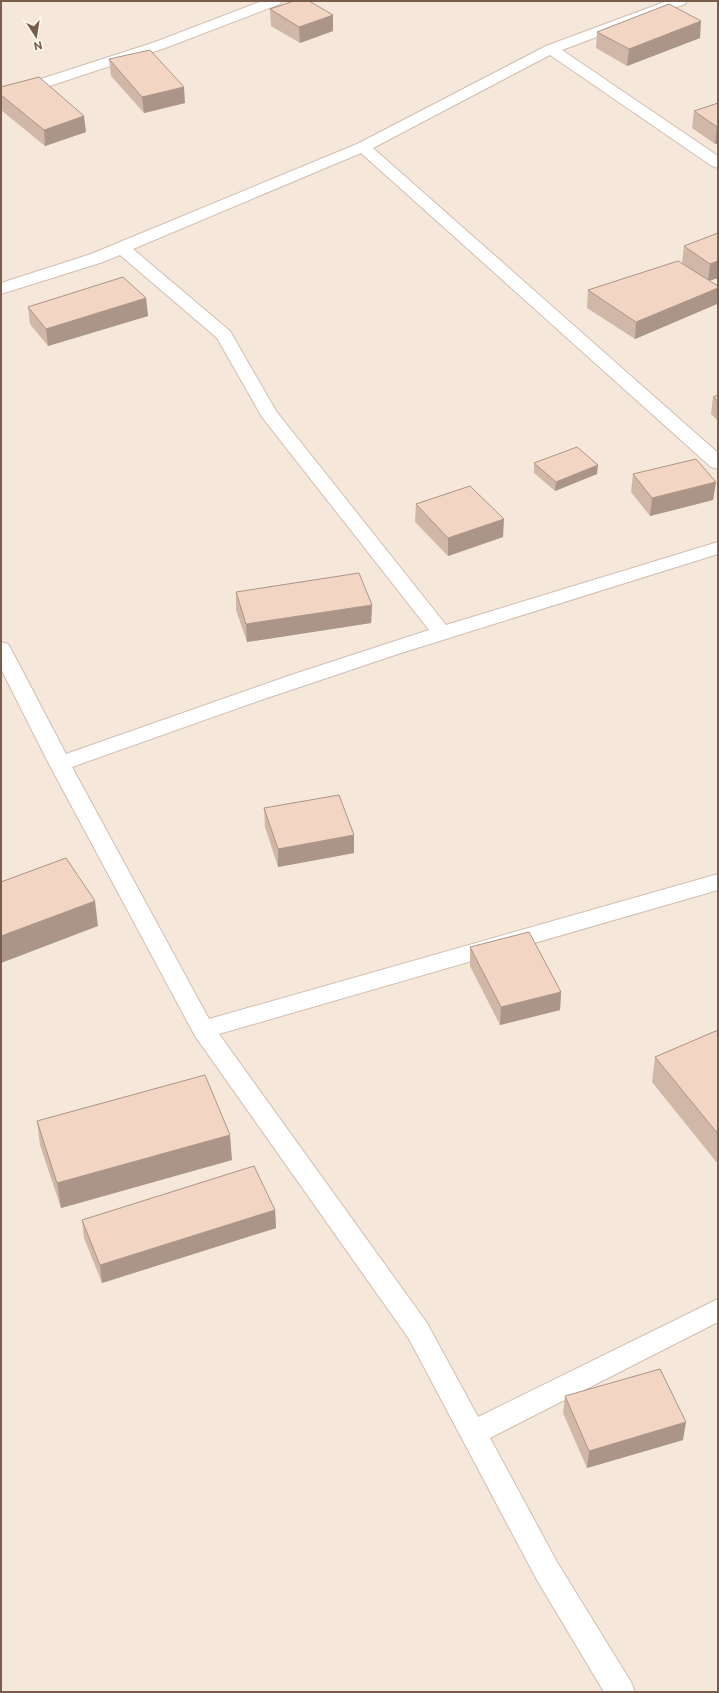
<svg xmlns="http://www.w3.org/2000/svg" width="719" height="1693" font-family="Commissioner,sans-serif">
<rect width="100%" height="100%" fill="#fdf6ec"/>
<rect fill="#f5e8da" x="1" y="1" width="717" height="1691"/>
<g fill="none" stroke-linecap="round" stroke-linejoin="round">
<g stroke="#d1beb0" stroke-width="2">
<g id="minor">
<path d="M262,1h20l-2,3 -115,44 -164,54v-10l154,-50z"/>
<path d="M667,1h20l-2,3 -123,46 156,106v12l-6,-2 -162,-111 -177,93 345,305v16l-7,-2 -350,-314 -228,96 97,82 46,80 170,214 272,-83v12l-317,99 -143,48 -186,66 137,252 509,-145v16l-499,144 208,289 51,94 240,-118v23l-228,116 67,124 74,120 4,10h-31l-67,-112 -128,-241 -214,-303 -146,-272 -48,-95v-27l7,2 3,5 55,105 225,-79 138,-45 -167,-213 -45,-79 -97,-83 -17,7 -102,32v-11l90,-29 266,-110 189,-98z"/>
</g>
</g>
<use href="#minor" fill="#fff" fill-rule="evenodd"/>
</g>
<g fill="#d1b7a8">
<path d="M270,9l63,22 -33,12 -29,-17z"/>
<path d="M597,32l103,6 -73,28 -31,-18z"/>
<path d="M109,59l76,44 -41,10 -33,-37z"/>
<path d="M1,87l85,45 -41,14 -44,-36z"/>
<path d="M718,103v40l-3,1 -23,-16 2,-17z"/>
<path d="M718,233v45l-9,3 9,5v12l-1,6 -82,35 -48,-31 1,-18 101,-22 -7,-5 2,-17z"/>
<path d="M146,298l2,18 -100,30 -18,-22 -2,-17z"/>
<path d="M718,395v26l-7,-7 2,-17z"/>
<path d="M534,463l63,11 -42,17 -21,-18z"/>
<path d="M633,474l83,8 -3,18 -63,16 -19,-24z"/>
<path d="M416,504l87,33 -55,19 -33,-34z"/>
<path d="M236,592l136,13 -1,18 -124,19 -11,-32z"/>
<path d="M264,808l90,45 -76,14 -13,-40z"/>
<path d="M470,947l91,45 -1,18 -60,15 -30,-59z"/>
<path d="M718,1030v134l-66,-82 3,-25z"/>
<path d="M37,1121l195,39 -171,48 -21,-63z"/>
<path d="M275,1210l1,18 -174,55 -18,-45 -2,-18z"/>
<path d="M565,1396l118,44 -96,28 -24,-55z"/>
</g>
<g fill="#aa9588">
<path d="M333,15v16l-33,12 -1,-16z"/>
<path d="M701,21l-1,17 -73,28 2,-17z"/>
<path d="M184,87l1,16 -41,10 -2,-16z"/>
<path d="M84,116l2,16 -41,14 -1,-16z"/>
<path d="M717,127h1v16l-3,1z"/>
<path d="M718,261v17l-10,3 2,-17z"/>
<path d="M718,288l-1,16 -82,35 1,-17z"/>
<path d="M146,298l2,18 -100,30 -2,-17z"/>
<path d="M598,465l-1,9 -42,17 1,-9z"/>
<path d="M716,482l-3,18 -63,16 2,-18z"/>
<path d="M504,519l-1,18 -55,19v-18z"/>
<path d="M372,605l-1,18 -124,19 -1,-18z"/>
<path d="M354,835v18l-76,14v-18z"/>
<path d="M95,901l3,25 -97,37v-27z"/>
<path d="M561,992l-1,18 -60,15 1,-18z"/>
<path d="M230,1135l2,25 -171,48 -4,-25z"/>
<path d="M275,1210l1,18 -174,55 -2,-18z"/>
<path d="M686,1422l-3,18 -96,28 2,-17z"/>
</g>
<g fill="#f3d5c3" stroke="#aa9588">
<path d="M294,1h15l24,14 -34,12 -29,-18z"/>
<path d="M669,4l32,17 -72,28 -32,-17z"/>
<path d="M150,50l34,37 -42,10 -33,-38z"/>
<path d="M39,77l45,39 -40,14 -43,-35v-8z"/>
<path d="M718,103v24h-1l-23,-16z"/>
<path d="M718,233v28l-8,3 -26,-18z"/>
<path d="M678,261l40,25v2l-82,34 -48,-32z"/>
<path d="M123,277l23,21 -100,31 -18,-22z"/>
<path d="M718,395v6l-5,-4z"/>
<path d="M577,447l21,18 -42,17 -22,-19z"/>
<path d="M696,459l20,23 -64,16 -19,-24z"/>
<path d="M470,486l34,33 -56,19 -32,-34z"/>
<path d="M359,573l13,32 -126,19 -10,-32z"/>
<path d="M339,795l15,40 -76,14 -14,-41z"/>
<path d="M66,858l29,43 -94,35v-54z"/>
<path d="M529,932l32,60 -60,15 -31,-60z"/>
<path d="M718,1030v104l-63,-77z"/>
<path d="M205,1075l25,60 -173,48 -20,-62z"/>
<path d="M254,1166l21,44 -175,55 -18,-45z"/>
<path d="M660,1369l26,53 -97,29 -24,-55z"/>
</g>
<rect width="719" height="1693" fill="none" stroke="#7a5c4d" stroke-width="4"/>
<g transform="translate(36 36) rotate(168)" stroke="#fffaf3" stroke-width="3" paint-order="stroke">
<path d="M0-3L7 15L0 10L-7 15Z" fill="#7a5c4d"/>
<text y="-6" font-size="11" font-weight="bold" text-anchor="middle" fill="#7a5c4d">N</text>
</g>
</svg>
